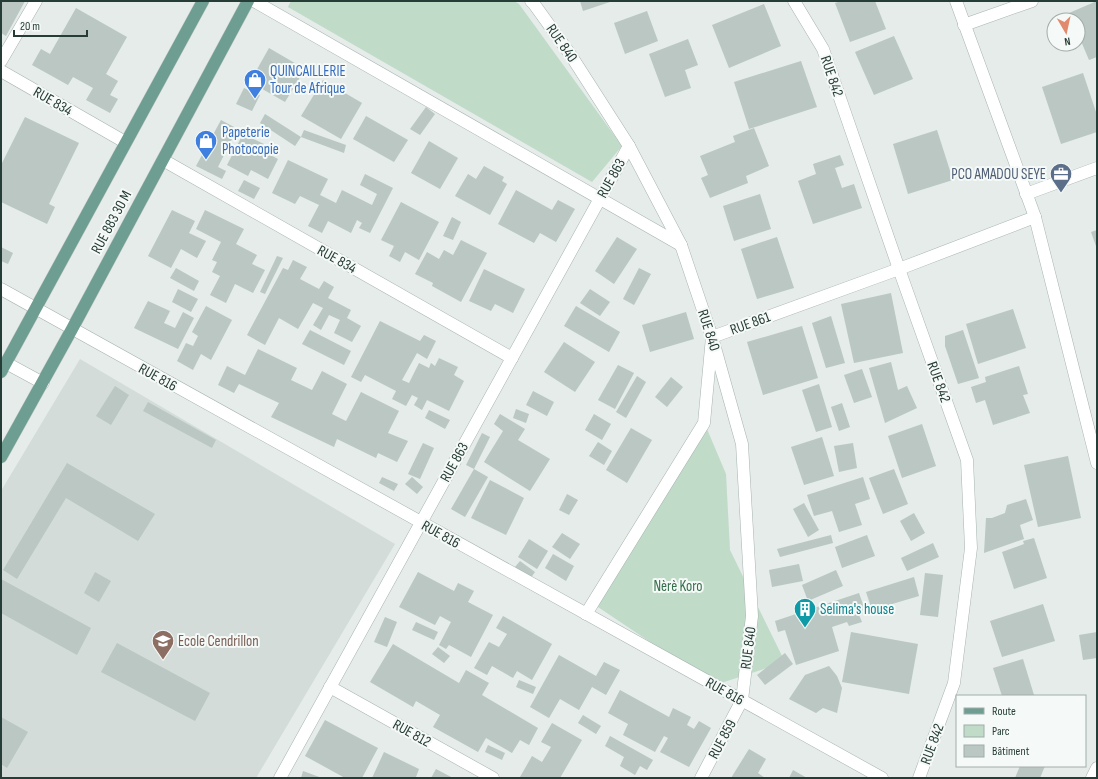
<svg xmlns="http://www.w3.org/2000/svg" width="1098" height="779" font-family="'Sofia Sans Condensed',sans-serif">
<rect width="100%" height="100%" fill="#e5ece9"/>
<path fill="#d3dcd8" d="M80,359l315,185 -139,234h-255v-287z"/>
<g fill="#c0dbc8">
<path d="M291,1h223l5,3 103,142 -30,36 -304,-175z"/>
<path d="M704,422l22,52 4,76 55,112 -67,22 -35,-20 -88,-59z"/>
</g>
<g fill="#bac7c2">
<path d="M1,1h24l-19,35 -5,-3z"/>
<path d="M580,1h33l-30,10z"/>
<path d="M841,1h34l11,28 -36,13 -15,-39z"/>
<path d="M1097,1v56l-8,3 -11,-26v-14h-6l-3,-7z"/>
<path d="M764,4l17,42 -52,22 -17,-43z"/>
<path d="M76,8l51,29 -21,37 12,7 -8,14 8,4 -8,14 -24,-13 7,-12 -20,-11 -5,8 -36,-20 9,-16 9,5z"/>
<path d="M647,11l11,30 -33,13 -11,-31z"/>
<path d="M894,36l19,43 -39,16 -19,-43z"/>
<path d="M688,39l10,26 -13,5 6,18 -26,9 -16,-43z"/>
<path d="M269,48l36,21 -20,33 -35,-20z"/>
<path d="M801,61l16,46 -68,22 -15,-47z"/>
<path d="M1083,73l14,42v17l-36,12 -19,-57z"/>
<path d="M323,80l39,23 -21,36 -40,-23z"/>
<path d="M244,88l16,7 -8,16 -16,-7z"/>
<path d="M426,107l9,7 -15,21 -10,-6z"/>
<path d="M265,114l36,23 3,-7 42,15 -2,8 -43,-16 -6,9 -35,-23z"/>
<path d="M366,116l42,24 -14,22 -41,-23z"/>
<path d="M25,117l54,26 -30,61 6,3 -8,17 -46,-22v-37z"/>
<path d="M221,120l13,7 -6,10 4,2 -14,28 8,4 -4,8 -26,-13z"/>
<path d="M754,128l15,38 -23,10 2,7 -38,15 -9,-20 7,-3 -8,-19 35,-14 -2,-6z"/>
<path d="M937,130l16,50 -45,14 -15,-50z"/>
<path d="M243,134l21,10 -3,6 17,9 -10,20 -17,-9 -3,6 -21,-11z"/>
<path d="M429,141l29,17 -18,31 -29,-16z"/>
<path d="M840,155l4,10 -9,3 7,20 12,-4 8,24 -49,16 -15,-43 18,-7 -3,-10z"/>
<path d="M288,160l40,19 -8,16 16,8 6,-13 30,15 5,-11 -17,-9 5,-11 28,14 -23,45 -11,-5 3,-5 -5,-3 -6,13 -23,-12 -6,12 -14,-7 11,-21 -19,-9 -5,8 -23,-11z"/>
<path d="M484,166l20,11 -2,4 5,3 -17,31 -35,-19 13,-22 8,5z"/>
<path d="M244,180l16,8 -6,11 -16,-8z"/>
<path d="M516,190l36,20 6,-10 17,9 -19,33 -16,-9 -6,10 -36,-19z"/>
<path d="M760,194l11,35 -37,12 -11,-35z"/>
<path d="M401,202l38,20 -20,38 -14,-8 -5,10 -11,-6 5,-10 -13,-6z"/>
<path d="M172,210l23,11 -6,12 17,8 -9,17 -16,-9 -10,19 -23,-12z"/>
<path d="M205,210l39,19 -8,15 21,11 -5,9 13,6 -12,23 -18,-9 -9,19 -16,-8 10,-19 -8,-4 5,-10 -5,-2 9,-18 -25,-13z"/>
<path d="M452,217l9,5 -8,18 -10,-4z"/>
<path d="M1097,230v19l-6,-17z"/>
<path d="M617,237l20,12 -23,35 -19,-13z"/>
<path d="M777,237l17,51 -37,11 -16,-50z"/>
<path d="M461,240l26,13 -26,49 -29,-16 1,-3 -18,-9 12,-22 12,7 5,-9 9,5z"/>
<path d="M1,247l12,6 -5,11 -7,-3z"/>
<path d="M277,256l6,2 -18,36 -5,-2z"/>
<path d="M293,260l14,7 -7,12 19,10 5,-8 10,6 -6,11 23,12 -4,8 14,8 -9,16 -18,-9 6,-13 -11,-5 -8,15 -8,-5 10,-17 -10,-5 -15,26 -19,-11 -14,27 -18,-10 36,-67 5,2z"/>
<path d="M176,268l23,13 -5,10 -24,-13z"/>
<path d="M639,268l12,6 -17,31 -11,-6z"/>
<path d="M484,269l41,20 -12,24 -18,-9 -4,7 -22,-10z"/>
<path d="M178,289l20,10 -7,13 -19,-10z"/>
<path d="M590,289l20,13 -10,14 -20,-13z"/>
<path d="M891,293l12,60 -49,10 -13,-59z"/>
<path d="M148,301l22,10 -6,12 11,5 8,-16 11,6 -16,31 -44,-21z"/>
<path d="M206,306l26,14 -21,40 -10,-6 -8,16 -16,-9 9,-18 7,3 5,-10 -6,-4z"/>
<path d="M576,306l44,26 -11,20 -45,-26z"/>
<path d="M1013,309l13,39 -48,16 -12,-40z"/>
<path d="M686,312l8,27 -44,13 -8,-27z"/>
<path d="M831,316l14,47 -19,5 -14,-45z"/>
<path d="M380,321l40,20 4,-6 12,6 -9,18 -10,-6 -15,27 7,3 10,-20 10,5 2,-5 4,3 4,-8 19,9 -4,8 10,6 -15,30 -22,-11 -5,10 -8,-5 4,-7 -6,-3 -6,11 -14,-7 4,-8 -31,-16 -4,7 -10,-5z"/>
<path d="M802,326l16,52 -55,17 -16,-53z"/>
<path d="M310,330l41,21 -7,14 -42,-21z"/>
<path d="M963,330l16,48 -21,6 -13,-38v-10z"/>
<path d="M564,342l31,20 -20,30 -31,-20z"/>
<path d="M258,349l39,19 -6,12 21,10 10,-19 25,13 -15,30 14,7 15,-29 38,19 -11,22 20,8 -11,21 -19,-9 -2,5 -39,-19 -3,8 -63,-30 8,-14 -40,-19 -5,9 -16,-8 9,-19 18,9z"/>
<path d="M891,362l7,28 9,-4 10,22 -32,15 -16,-55z"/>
<path d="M618,365l16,8 -19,36 -17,-9z"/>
<path d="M1019,366l9,28 -5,1 7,18 -37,12 -8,-25 -9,3 -5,-16 15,-5 -1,-5z"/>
<path d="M862,369l10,28 -18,6 -10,-28z"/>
<path d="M637,376l9,6 -20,36 -10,-6z"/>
<path d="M671,377l12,10 -16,20 -12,-10z"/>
<path d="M819,384l13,43 -16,5 -14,-42z"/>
<path d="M115,386l14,9 -18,30 -15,-9z"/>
<path d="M533,391l21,11 -7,14 -21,-11z"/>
<path d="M148,402l68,38 -4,8 -69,-37z"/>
<path d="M842,403l8,24 -11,4 -8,-24z"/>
<path d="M516,409l13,5 -3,9 -13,-5z"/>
<path d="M429,410l21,10 -5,9 -20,-11z"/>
<path d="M500,414l25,15 -7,11 32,19 -20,32 -46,-29 19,-31 -9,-7z"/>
<path d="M594,414l17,10 -9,16 -17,-10z"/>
<path d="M922,424l14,42 -34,12 -14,-42z"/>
<path d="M631,428l21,12 -25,43 -21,-13z"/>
<path d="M482,433l8,4 -16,32 -8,-4z"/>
<path d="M822,437l12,39 -30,9 -13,-38z"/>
<path d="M598,442l14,9 -8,14 -15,-9z"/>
<path d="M423,443l11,5 -14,31 -12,-5z"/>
<path d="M853,443l4,25 -18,4 -5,-26z"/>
<path d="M1068,456l13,62 -43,9 -14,-62z"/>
<path d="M67,463l88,51 -17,27 -72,-43 -49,81 -14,-9z"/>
<path d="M474,469l14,8 -23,40 -14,-8z"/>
<path d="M894,469l14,35 -25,10 -14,-36z"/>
<path d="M382,477l16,7 -4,7 -15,-8z"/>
<path d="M412,477l11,10 -6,7 -12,-10z"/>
<path d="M863,477l7,22 -15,5 7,21 -23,7 -7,-21 -18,5 -7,-21z"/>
<path d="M490,480l34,18 -18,37 -35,-17z"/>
<path d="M567,494l11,6 -9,15 -10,-5z"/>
<path d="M1026,499l7,21 -13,5 4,14 -40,14 2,-35h6l13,-5 2,-8z"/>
<path d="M804,503l15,27 -11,7 -15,-28z"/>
<path d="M914,513l11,20 -14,8 -11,-20z"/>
<path d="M562,533l18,11 -10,15 -18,-12z"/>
<path d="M831,535l2,8 -53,14 -3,-8z"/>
<path d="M867,535l8,21 -33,12 -7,-21z"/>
<path d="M1034,538l13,40 -33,11 -12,-37 22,-8 -1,-3z"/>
<path d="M529,539l19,12 -11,18 -19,-12z"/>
<path d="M933,543l6,14 -32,14 -6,-13z"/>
<path d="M553,554l21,12 -8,15 -21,-13z"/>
<path d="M520,561l15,11 -5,7 -15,-12z"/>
<path d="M799,564l4,17 -31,6 -3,-17z"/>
<path d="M836,570l7,16 -35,15 -6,-16z"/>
<path d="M95,572l16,9 -12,21 -15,-9z"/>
<path d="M418,572l36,19 4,-8 16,8 -6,11 25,13 -22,42 -22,-12 -3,4 -7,-4 12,-23 -11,-6 -5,9 -36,-18z"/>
<path d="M925,573l18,2 -5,42 -18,-2z"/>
<path d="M914,577l5,19 -47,14 -6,-18z"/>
<path d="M1,579l90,49 -14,27 -76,-42z"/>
<path d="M859,593l7,20 -7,2 3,7 -13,4 -2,-4 -15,5 7,24 -43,14 -11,-35 -7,2 -3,-11z"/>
<path d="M1043,604l12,37 -53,16 -12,-36z"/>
<path d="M503,616l49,28 -20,36 -15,-9 -4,7 -21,-12 -5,9 -13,-7 15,-26 10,5 8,-13 -11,-6z"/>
<path d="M385,617l12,5 -10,25 -13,-5z"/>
<path d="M416,622l22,10 -4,8 -22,-10z"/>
<path d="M851,632l67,12 -9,50 -67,-12z"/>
<path d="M1097,632v26l-14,2 -4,-25z"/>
<path d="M117,643l93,50 -15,28 -94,-49z"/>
<path d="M393,644l66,39 7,-13 23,13 -7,12 56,33 -9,17 -9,-5 -8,13 -26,-15 -8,14 -45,-25 7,-12 -24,-14 -3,6 -43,-25z"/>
<path d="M438,647l12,9 -6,7 -12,-9z"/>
<path d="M785,653l8,11 -28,21 -8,-10z"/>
<path d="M559,655l37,21 8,-14 16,8 -14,25 -14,-8 -13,23 -19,-11 -11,19 -19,-11z"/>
<path d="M1023,659l11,36 -4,1h-28l-9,-28z"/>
<path d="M829,666l8,10 5,12 -5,25 -14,-5 -7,5 -27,-14 16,-24z"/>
<path d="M519,680l17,7 -3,7 -17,-7z"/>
<path d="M620,690l49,27 4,-9 18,9 -4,8 7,4 5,-8 12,7 -22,39 -29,-15 8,-14 -4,-2 -9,16 -32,-17 5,-11 -20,-11z"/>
<path d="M583,715l18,11 -5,8 -18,-11z"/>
<path d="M1,717l27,15 -21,36 -6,-4z"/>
<path d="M325,720l53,28 -16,30h-17l-40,-22z"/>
<path d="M552,723l30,17 -22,38h-38l-2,-1 12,-21 10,6 9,-15 -10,-5z"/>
<path d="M610,736l43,24 -6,10 -7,-4 -5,9 -15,-9 4,-9 -19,-11z"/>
<path d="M488,745l17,8 -3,7 -17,-8z"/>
<path d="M749,749l17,10 -8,14 7,5h-34z"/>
<path d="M384,752l35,17 -3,8 3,1h-47z"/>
<path d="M1020,766h25l-5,12h-25z"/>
<path d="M436,769l17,9h-22z"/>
<path d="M793,770l14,8h-18z"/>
<path d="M303,771l19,7h-21z"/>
</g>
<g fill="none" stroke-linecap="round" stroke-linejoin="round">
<g stroke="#a8b4b0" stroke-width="13">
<g id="street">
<path d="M254,1l427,244"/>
<path d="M531,1l3,3 36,50 59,92 52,99 31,92 30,107 10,172 -10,84 -41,78"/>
<path d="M794,1l29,48 76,220 68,191 4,88 -17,135 -35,95"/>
<path d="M956,1l79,216 62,246"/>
<path d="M964,25l68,-24"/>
<path d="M1,61l35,-60"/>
<path d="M1,71l124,71"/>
<path d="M163,160l349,198"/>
<path d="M1026,194l71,-26"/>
<path d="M1,289l881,489"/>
<path d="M6,363l37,20"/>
<path d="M586,614l118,-191 8,-86 187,-68 136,-52"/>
<path d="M330,687l163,91"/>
<path d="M280,778l349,-632"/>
<path d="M1092,778l5,-10"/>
</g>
</g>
<g stroke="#c2c8c7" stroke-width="13">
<g id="primary">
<path d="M1,372l202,-371"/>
<path d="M1,457l71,-128 176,-328"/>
</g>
</g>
<use href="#street" stroke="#fff" stroke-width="12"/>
<use href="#primary" stroke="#6e9d91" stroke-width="12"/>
</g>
<defs>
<g id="shop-pin" transform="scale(1.15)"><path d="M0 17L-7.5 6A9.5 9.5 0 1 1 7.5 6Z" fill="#3f7fe0" stroke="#f5f9f7"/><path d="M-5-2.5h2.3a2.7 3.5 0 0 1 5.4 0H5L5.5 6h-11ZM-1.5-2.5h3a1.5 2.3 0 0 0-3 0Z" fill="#fff"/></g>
<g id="office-pin" transform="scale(1.15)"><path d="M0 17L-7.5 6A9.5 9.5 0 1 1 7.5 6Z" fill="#5c6f8a" stroke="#f5f9f7"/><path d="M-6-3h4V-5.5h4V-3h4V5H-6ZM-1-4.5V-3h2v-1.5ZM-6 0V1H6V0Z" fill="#fff"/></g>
<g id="building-pin" transform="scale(1.15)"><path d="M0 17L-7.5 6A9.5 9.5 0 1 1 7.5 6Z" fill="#0f9aa8" stroke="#f5f9f7"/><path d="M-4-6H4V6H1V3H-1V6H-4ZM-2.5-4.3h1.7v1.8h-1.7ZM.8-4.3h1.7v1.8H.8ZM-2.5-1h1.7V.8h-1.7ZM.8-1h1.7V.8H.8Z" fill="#fff"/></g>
<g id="school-pin" transform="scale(1.15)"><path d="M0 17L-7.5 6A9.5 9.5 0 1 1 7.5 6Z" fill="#8d6e63" stroke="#f5f9f7"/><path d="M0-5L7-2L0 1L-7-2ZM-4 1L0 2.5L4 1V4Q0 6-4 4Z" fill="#fff"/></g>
</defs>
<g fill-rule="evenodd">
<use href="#shop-pin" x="255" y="80"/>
<use href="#shop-pin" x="206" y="141"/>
<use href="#office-pin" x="1061" y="174"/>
<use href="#building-pin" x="805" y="609"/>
<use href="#school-pin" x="163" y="641"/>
</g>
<g text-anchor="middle" stroke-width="4" stroke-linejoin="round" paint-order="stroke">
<g font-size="15" fill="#263c36" stroke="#f5f9f7">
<text transform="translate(562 43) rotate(55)" y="5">RUE 840</text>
<text transform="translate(832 76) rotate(71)" y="5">RUE 842</text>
<text transform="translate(53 101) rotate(30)" y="5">RUE 834</text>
<text transform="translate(611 178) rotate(-61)" y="5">RUE 863</text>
<text transform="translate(111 222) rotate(-62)" y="5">RUE 883 30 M</text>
<text transform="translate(337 259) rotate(29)" y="5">RUE 834</text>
<text transform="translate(750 323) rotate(-20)" y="5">RUE 861</text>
<text transform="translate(709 330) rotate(72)" y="5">RUE 840</text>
<text transform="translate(158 377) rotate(29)" y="5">RUE 816</text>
<text transform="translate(939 382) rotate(70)" y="5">RUE 842</text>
<text transform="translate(454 462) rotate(-61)" y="5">RUE 863</text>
<text transform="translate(441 534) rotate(29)" y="5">RUE 816</text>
<text transform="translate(748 648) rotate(-83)" y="5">RUE 840</text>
<text transform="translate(725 691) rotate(29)" y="5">RUE 816</text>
<text transform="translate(412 733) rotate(29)" y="5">RUE 812</text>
<text transform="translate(722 739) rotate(-62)" y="5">RUE 859</text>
<text transform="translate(932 744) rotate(-70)" y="5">RUE 842</text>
</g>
<g font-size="15" fill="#366cbe" stroke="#f5f9f7" text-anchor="start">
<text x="270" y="76">QUINCAILLERIE<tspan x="270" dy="17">Tour de Afrique</tspan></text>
<text x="222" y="137">Papeterie<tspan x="222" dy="17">Photocopie</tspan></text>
</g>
<g font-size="15" fill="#4e5e75" stroke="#f5f9f7" text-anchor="end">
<text x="1046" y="179">PCO AMADOU SEYE</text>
</g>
<g font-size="15" fill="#356f4b" stroke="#f5f9f7">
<text x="678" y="591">Nèrè Koro</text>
</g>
<g font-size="15" fill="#0d838f" stroke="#f5f9f7" text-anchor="start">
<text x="820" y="614">Selima's house</text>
</g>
<g font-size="15" fill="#785e54" stroke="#f5f9f7" text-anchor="start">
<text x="178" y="646">Ecole Cendrillon</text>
</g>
</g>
<rect width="1098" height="779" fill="none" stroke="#263c36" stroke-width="4"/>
<rect x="956" y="695" width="130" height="72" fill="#f5f9f7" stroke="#a2adaa"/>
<rect x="964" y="708" width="20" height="6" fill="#6e9d91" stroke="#a2adaa"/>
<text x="992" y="715" font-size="12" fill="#263c36">Route</text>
<rect x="964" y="725" width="20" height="12" fill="#c0dbc8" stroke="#a2adaa"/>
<text x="992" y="735" font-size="12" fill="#263c36">Parc</text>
<rect x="964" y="745" width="20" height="12" fill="#bac7c2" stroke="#a2adaa"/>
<text x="992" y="755" font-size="12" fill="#263c36">Bâtiment</text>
<g transform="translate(1066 32) rotate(171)"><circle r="19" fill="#f5f9f7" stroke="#a2adaa"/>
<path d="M0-3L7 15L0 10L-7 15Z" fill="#e28a6d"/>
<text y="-6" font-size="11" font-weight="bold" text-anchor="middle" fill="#263c36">N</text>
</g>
<path d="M14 30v6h73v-6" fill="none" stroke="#263c36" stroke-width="2"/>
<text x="20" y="30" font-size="12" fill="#263c36" stroke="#f5f9f7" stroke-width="3" paint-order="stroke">20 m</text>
</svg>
